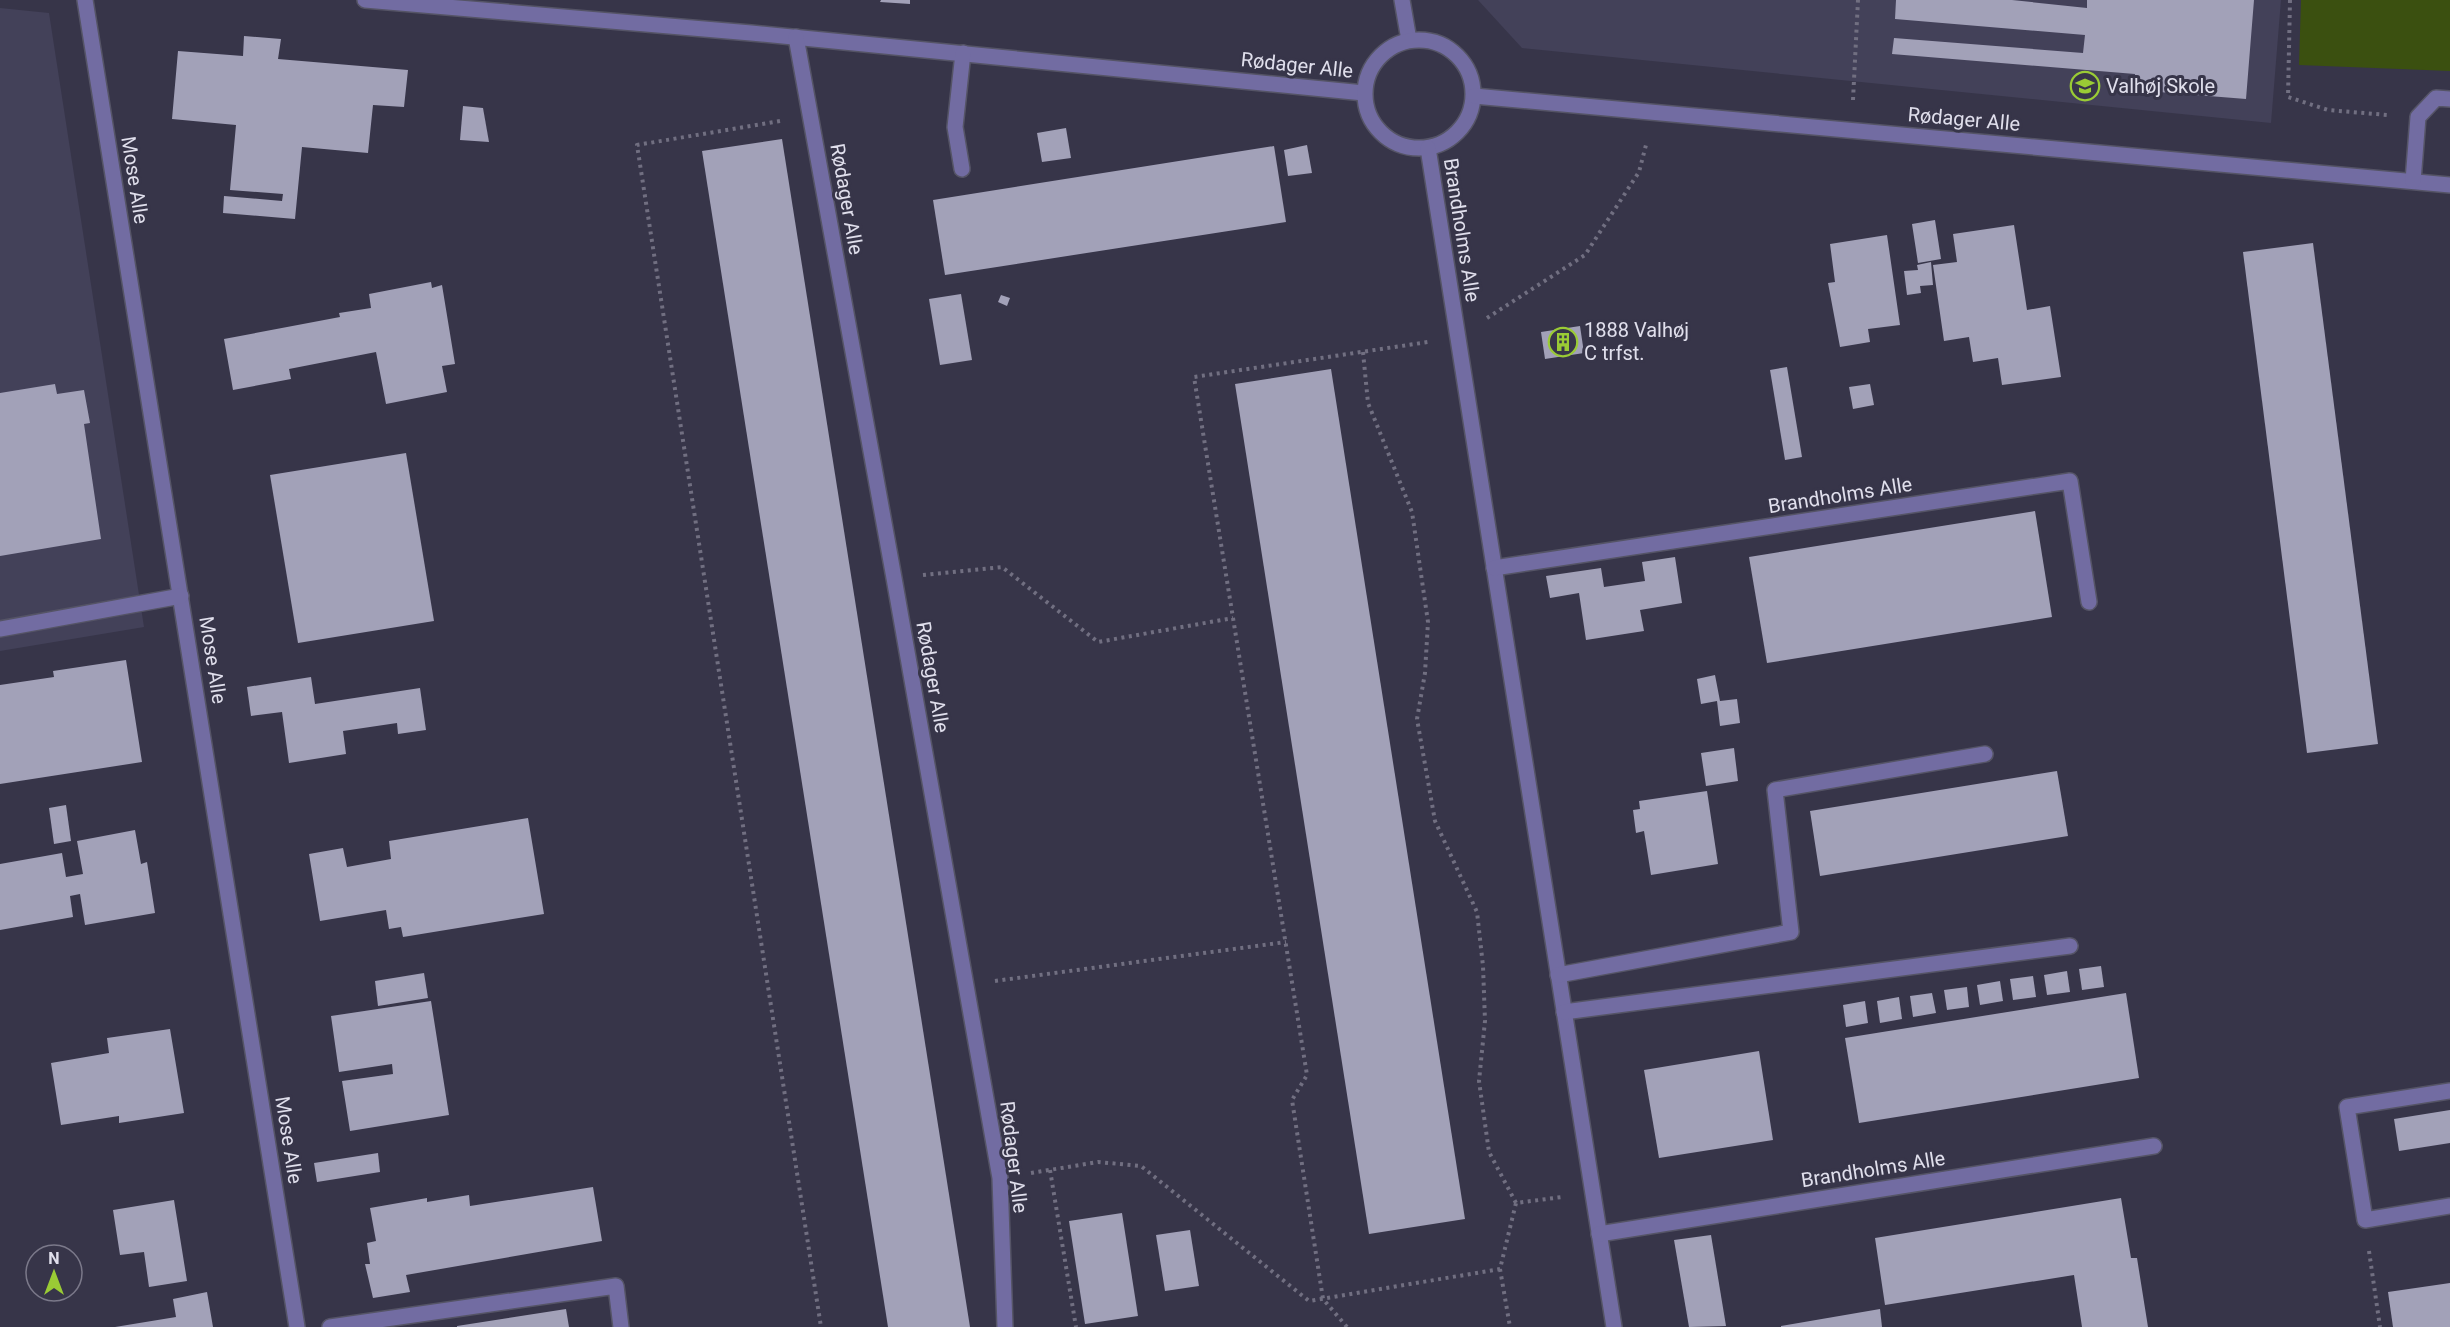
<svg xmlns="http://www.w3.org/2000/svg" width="2450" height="1327" font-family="Roboto,sans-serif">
<rect width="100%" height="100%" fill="#373549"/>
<g fill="#434159">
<path d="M1478,0h803l-10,123 -749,-75z"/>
<path d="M0,8l49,5 95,614 -144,24z"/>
</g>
<path fill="#3b5010" d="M2301,0h149v71l-151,-6z"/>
<g fill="#a2a1b8">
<path d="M881,0h29v4l-30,-2z"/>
<path d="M1896,0h116l75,8v-8h167l-8,99 -112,-9 1,-16 -243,-20 2,-16 189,15 2,-18 -190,-16z"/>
<path d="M244,36l37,3 -3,20 130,11 -4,37 -31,-2 -5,48 -66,-6 -7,72 -72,-6 1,-17 58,5 1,-7 -53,-4 6,-65 -64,-6 6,-68 65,5z"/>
<path d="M463,106l20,2 6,34 -29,-2z"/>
<path d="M1066,128l5,30 -29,4 -5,-29z"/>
<path d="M782,139l188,1188h-82l-186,-1176z"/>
<path d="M1307,145l5,28 -24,3 -4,-26z"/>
<path d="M1274,146l12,76 -341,53 -12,-75z"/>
<path d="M1935,220l6,39 -23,4 -6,-39z"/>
<path d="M2014,225l13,85 23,-4 11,71 -59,8 -4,-27 -25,4 -4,-25 -25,4 -11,-76 24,-3 -4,-28z"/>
<path d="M1887,235l13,90 -32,4 2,13 -30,5 -12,-64 7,-1 -5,-38z"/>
<path d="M2313,243l65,501 -71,9 -64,-501z"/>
<path d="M1931,262l2,23 -13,1 1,7 -14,2 -3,-24 14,-1 -1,-5z"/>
<path d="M431,282l1,6 10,-3 13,79 -13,2 5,26 -61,12 -10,-52 -87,17 2,10 -58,11 -9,-51 116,-22 -1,-4 32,-5 -2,-14z"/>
<path d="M961,294l11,66 -32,5 -11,-66z"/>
<path d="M1001,295l9,3 -3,8 -9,-4z"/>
<path d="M1580,326l4,27 -39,6 -4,-27z"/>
<path d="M1787,367l15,90 -17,3 -15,-90z"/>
<path d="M1331,369l134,850 -96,15 -134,-850z"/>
<path d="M55,384l2,10 27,-4 6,33 -6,1 17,115 -101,17v-163z"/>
<path d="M1870,384l4,21 -21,4 -4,-22z"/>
<path d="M406,453l28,168 -136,22 -28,-168z"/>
<path d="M2035,511l17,106 -285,46 -18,-106z"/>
<path d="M1675,557l7,46 -42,7 4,21 -58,9 -7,-47 -29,5 -4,-22 55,-8 3,19 41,-6 -3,-19z"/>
<path d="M126,660l16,102 -142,22v-99l54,-8 -1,-6z"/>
<path d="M1715,675l5,26 17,-2 3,24 -20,3 -3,-25 -16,3 -4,-25z"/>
<path d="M311,677l4,27 105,-16 6,42 -28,4 -1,-11 -54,8 3,23 -57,9 -7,-51 -31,4 -4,-29z"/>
<path d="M1734,748l4,33 -32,5 -5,-33z"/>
<path d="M2057,771l11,65 -248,40 -10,-65z"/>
<path d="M1707,791l11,73 -67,11 -7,-44 -8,2 -3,-23 7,-1 -1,-8z"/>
<path d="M66,805l5,36 -17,3 -5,-36z"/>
<path d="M528,818l16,96 -141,23 -2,-10 -12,2 -3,-19 -66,11 -11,-67 34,-6 4,19 44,-8 -2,-18z"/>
<path d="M135,830l6,34 6,-2 8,51 -70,12 -5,-31 -10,2 3,21 -73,13v-66l62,-11 4,24 17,-3 -6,-33z"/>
<path d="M2101,966l3,21 -22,3 -3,-21z"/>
<path d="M2067,971l3,21 -23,3 -3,-20z"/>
<path d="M424,973l4,25 -50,8 -3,-25z"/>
<path d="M2033,976l3,21 -23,3 -3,-21z"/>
<path d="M2000,981l3,20 -23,4 -3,-20z"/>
<path d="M1967,987l2,20 -22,3 -3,-20z"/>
<path d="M1932,993l4,20 -23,4 -3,-21z"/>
<path d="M2126,993l13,85 -280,45 -14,-85z"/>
<path d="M1899,997l3,22 -22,4 -3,-22z"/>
<path d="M431,1001l18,114 -99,16 -8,-50 51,-7 -1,-10 -53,8 -8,-56z"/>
<path d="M1865,1001l3,22 -22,4 -3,-22z"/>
<path d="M170,1029l14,84 -65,10v-7l-58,9 -10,-62 58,-10 -2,-15z"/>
<path d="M1759,1051l14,89 -114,18 -15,-88z"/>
<path d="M2450,1110v33l-51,8 -5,-32z"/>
<path d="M378,1153l2,19 -63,10 -3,-19z"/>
<path d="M593,1187l9,54 -196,34 4,17 -37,6 -8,-34h5l-3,-21 9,-2 -6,-33 57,-10v4l42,-7 1,11z"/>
<path d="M2121,1198l10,60h6l11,69h-66l-8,-52 -189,30 -10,-67z"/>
<path d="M174,1200l13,81 -38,6 -5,-35 -24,3 -7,-45z"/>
<path d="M1122,1213l16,103 -53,8 -16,-103z"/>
<path d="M1190,1230l9,56 -34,5 -9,-56z"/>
<path d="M1711,1235l15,91 -37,1 -15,-87z"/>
<path d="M2450,1283v44h-57l-5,-35z"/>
<path d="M207,1292l6,35h-98l61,-10 -3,-18z"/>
<path d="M566,1309l3,18h-112v-1z"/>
<path d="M1880,1309l2,18h-101v-1z"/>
</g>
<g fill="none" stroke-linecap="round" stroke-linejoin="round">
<g stroke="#555466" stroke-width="18">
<g id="minor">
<path d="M85,0l212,1327"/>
<path d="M365,0l386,33 613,60"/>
<path d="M1402,0l7,40"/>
<path d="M796,37l98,541 106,600 5,149"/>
<circle cx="1419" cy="94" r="54"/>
<path d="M1474,96l976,89"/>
<path d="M1428,148l186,1179"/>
<path d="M962,169l-7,-42 8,-74"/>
<path d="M2413,181l5,-64 18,-19 14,1"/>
<path d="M1494,568l576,-87 19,121"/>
<path d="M0,629l181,-33"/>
<path d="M1558,975l233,-43 -16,-142 210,-36"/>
<path d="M1564,1012l506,-66"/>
<path d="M2450,1091l-103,16 18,113 85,-14"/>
<path d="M1599,1234l555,-88"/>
<path d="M330,1327l286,-41 5,41"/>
</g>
</g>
<g stroke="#716f81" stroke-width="4" stroke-dasharray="3 4.5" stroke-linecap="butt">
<path d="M2290,0l-2,97 40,13 59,5"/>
<path d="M1853,100l5,-100"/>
<path d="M780,121l-143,24 184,1182"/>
<path d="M1487,318l98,-63 54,-83 8,-31"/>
<path d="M1363,352l5,51 44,109 16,110 -3,51 -8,46 18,102 42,91 6,54 2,55 -6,60 10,71 27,51"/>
<path d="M923,575l79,-8 96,75 135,-24"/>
<path d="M995,981l291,-39"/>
<path d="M1050,1170l26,157"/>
<path d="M1031,1173l67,-11 43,4 168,135 191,-32 16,-66 46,-6"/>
<path d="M2369,1251l11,76"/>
<path d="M1500,1269l10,58"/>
<path d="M1347,1327l-24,-28 -31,-199 15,-25 -113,-698 234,-35"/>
</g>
<use href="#minor" stroke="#726ca2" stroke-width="15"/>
</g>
<defs>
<g id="school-ring" transform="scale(1.5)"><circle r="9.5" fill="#373549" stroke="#9acb35" stroke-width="1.5"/><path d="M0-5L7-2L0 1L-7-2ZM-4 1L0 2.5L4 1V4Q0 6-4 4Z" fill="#9acb35"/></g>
<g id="building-ring" transform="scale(1.5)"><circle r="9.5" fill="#373549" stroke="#9acb35" stroke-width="1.5"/><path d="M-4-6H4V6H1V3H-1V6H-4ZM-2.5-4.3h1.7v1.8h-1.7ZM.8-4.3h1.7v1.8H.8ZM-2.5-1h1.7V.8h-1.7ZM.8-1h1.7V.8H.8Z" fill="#9acb35"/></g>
</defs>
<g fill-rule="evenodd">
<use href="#school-ring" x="2085" y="86"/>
<use href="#building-ring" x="1563" y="342"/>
</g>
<g text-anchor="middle" stroke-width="6" stroke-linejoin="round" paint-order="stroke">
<g font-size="20" fill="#e0dfec" stroke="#373549">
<text transform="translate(1297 65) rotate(6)" y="7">Rødager Alle</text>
<text transform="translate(1964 119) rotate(5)" y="7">Rødager Alle</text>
<text transform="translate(135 180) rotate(81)" y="7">Mose Alle</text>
<text transform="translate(847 199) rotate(80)" y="7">Rødager Alle</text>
<text transform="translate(1462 230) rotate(81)" y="7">Brandholms Alle</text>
<text transform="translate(1840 495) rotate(-9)" y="7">Brandholms Alle</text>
<text transform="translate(213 660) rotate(81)" y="7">Mose Alle</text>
<text transform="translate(933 677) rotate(80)" y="7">Rødager Alle</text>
<text transform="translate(289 1140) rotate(81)" y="7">Mose Alle</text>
<text transform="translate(1014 1157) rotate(83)" y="7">Rødager Alle</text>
<text transform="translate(1873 1169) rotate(-9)" y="7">Brandholms Alle</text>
</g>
<g font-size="20" fill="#e0dfec" stroke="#373549" text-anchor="start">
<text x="2106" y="93">Valhøj Skole</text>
<text x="1584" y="337">1888 Valhøj<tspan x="1584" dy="23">C trfst.</tspan></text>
</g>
</g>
<g transform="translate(54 1273)"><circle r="28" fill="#373549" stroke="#7b798a" stroke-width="1.5"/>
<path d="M0-4.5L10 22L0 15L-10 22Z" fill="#9acb35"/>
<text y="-9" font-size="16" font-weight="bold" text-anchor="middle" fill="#e0dfec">N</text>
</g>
</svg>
